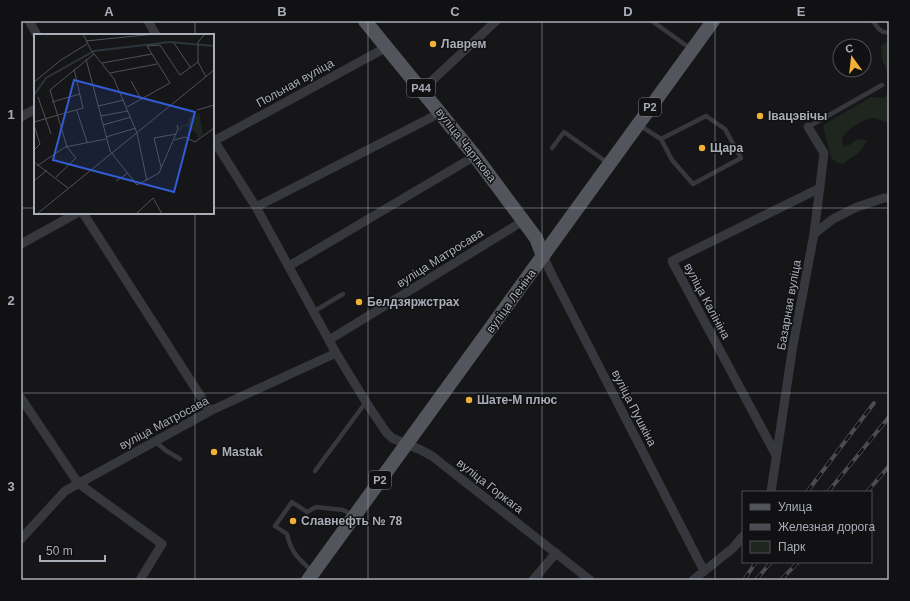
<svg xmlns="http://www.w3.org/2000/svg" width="910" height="601" font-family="Arial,sans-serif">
<rect width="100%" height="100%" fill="#161618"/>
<g fill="#1e261f">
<path d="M885,43h4v37l-1,-7 -6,-13 -1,-14z"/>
<path d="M889,93v29c-6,0 -10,-3 -15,-4 -9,-1 -32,14 -32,23 0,2 1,4 2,6l7,-3 6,-5 8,1 2,1 -8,11 -16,12 -5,-1 -7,-5 -8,-33 48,-28 13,1z"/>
</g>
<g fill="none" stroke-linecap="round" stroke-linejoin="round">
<g stroke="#37383d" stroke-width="4.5">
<path d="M652,21l39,28"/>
<path d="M873,21c4,6 8,13 16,11"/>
<path d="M639,125l22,14 45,-23 19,13 16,29 -48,26 -21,-24 -11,-21"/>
<path d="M808,127l74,-42"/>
<path d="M552,148l12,-16 44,31"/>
<path d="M313,312l30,-18"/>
<path d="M155,441l10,9 15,9"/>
<path d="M315,471l51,-69"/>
<path d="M313,572c-14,-13 -22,-19 -26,-38l-12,-8 17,-24 15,10 9,-5 27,3 10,5"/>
</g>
<g stroke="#37383d" stroke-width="9">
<path d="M29,21l8,14"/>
<path d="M148,21l8,14"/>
<path d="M422,90l74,-69"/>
<path d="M21,117l14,-8"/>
<path d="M213,139l43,68 80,146 30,49 20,30 6,6 29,12 11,6 158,124"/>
<path d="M214,141l173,-94"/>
<path d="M256,207l184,-94"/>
<path d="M83,213l127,198"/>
<path d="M814,234l19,-15 24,-12 27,-9h5"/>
<path d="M21,244l56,-31"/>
<path d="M543,256l8,17 153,298"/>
<path d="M289,266l186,-110"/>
<path d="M329,340l194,-119"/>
<path d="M21,398l57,85 84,61 -22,36"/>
<path d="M776,455l-104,-194 148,-73"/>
<path d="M771,492l22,-147 21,-111 10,-81 -16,-26"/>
<path d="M21,539l44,-48 145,-80 126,-58"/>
<path d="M533,580l23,-27"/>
<path d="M693,580l40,-32 10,-12"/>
</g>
<g stroke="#53555c" stroke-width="14">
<path d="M365,21l110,135 61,82 7,18"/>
<path d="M308,580l405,-559"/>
</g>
<g stroke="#4a4c52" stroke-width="4">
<g id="rail">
<path d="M807,492l67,-89"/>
<path d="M828,492l61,-75"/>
<path d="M867,492l22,-26"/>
<path d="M744,580l12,-18"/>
<path d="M756,580l15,-18"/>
<path d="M781,580l17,-18"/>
</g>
</g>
<use href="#rail" stroke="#111113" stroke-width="2.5" stroke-dasharray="8" stroke-linecap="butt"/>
</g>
<path fill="none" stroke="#a8adb8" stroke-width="1" stroke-opacity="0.55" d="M195,21v14M368,21v559M542,21v559M715,21v559M21,208h14M213,208h676M195,213v367M21,393h868"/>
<g fill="#f2b134" stroke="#111113" stroke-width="1.5">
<circle cx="433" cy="44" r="4"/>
<circle cx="760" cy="116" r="4"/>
<circle cx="702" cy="148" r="4"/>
<circle cx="359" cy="302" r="4"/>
<circle cx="469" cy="400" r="4"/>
<circle cx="214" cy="452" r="4"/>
<circle cx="293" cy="521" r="4"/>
</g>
<g text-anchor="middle" stroke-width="3" stroke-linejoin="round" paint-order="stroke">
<g fill="#111113" stroke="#7b7e86" stroke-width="1">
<rect x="407" y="79" width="28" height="18" rx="3"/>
<rect x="639" y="98" width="22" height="18" rx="3"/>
<rect x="369" y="471" width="22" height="18" rx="3"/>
</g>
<g font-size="11" font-weight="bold" fill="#a8adb8">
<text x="421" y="92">Р44</text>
<text x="650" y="111">Р2</text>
<text x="380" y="484">Р2</text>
</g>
<g font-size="12" font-weight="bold" fill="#a8adb8" stroke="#111113" text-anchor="start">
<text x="441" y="48">Лаврем</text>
<text x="768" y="120">Івацэвічы</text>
<text x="710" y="152">Щара</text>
<text x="367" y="306">Белдзяржстрах</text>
<text x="477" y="404">Шате-М плюс</text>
<text x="222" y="456">Mastak</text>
<text x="301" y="525">Славнефть № 78</text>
</g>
<g font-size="12" fill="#a8adb8" stroke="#111113">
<text transform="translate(295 83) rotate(-29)" y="4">Польная вуліца</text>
<text transform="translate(466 145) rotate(52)" y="4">вуліца Чарткова</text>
<text transform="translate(440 258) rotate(-32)" y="4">вуліца Матросава</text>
<text transform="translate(511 301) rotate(-54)" y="4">вуліца Леніна</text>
<text transform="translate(707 301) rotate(62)" y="4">вуліца Калініна</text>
<text transform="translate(789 305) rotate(-80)" y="4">Базарная вуліца</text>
<text transform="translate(634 408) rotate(63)" y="4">вуліца Пушкіна</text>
<text transform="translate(164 423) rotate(-28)" y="4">вуліца Матросава</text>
<text transform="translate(490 486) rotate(38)" y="4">вуліца Горкага</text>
</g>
</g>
<g transform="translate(34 34)">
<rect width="180" height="180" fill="#161618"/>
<path d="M165,78l4,23 -6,3v-4l-11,-8 -5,2 2,2h-4v-4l9,-2 1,-7 7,-1z" fill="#1e261f"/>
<path fill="none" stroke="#2c353c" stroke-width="2" d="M0,61l12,-17 48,-27 76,-9 44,4"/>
<path fill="none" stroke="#505258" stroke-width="1" d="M49,0l8,16 23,29 23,54M171,0l-7,8v20l8,15M52,7l69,-7M140,9l16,24M52,25l24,92 27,34 22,-12 19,-44 -1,-4M68,29l50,-9M76,39l47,-9M97,47l10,18M0,48l27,-22 26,-16M4,63l13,37M18,68l28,-8M64,72l26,-6M93,73l43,-24 -23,-37 13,-1 20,30 18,-13M163,76l17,-5M43,77l10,31M67,82l27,-5M0,88l49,-14 -9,-39M0,91l6,19 -6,6M69,91l28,-8M103,99l10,48M72,103l30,-9M140,106l11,-3 10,5 19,-14M0,128l34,26M3,132l28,-19 41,-8M127,133l-7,-29 22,-4M22,143l20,-19 -9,-11 -17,-57 44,-36M0,147l13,-11M82,147l12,-8M3,180l177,-144M102,180l17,-16 9,16"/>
<path fill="#325cd3" fill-opacity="0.15" stroke="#325cd3" stroke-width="2" d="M40,46l121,32 -21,80 -121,-32z"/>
<rect width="180" height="180" fill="none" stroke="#a8adb8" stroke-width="2"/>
</g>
<rect width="910" height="601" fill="none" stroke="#111113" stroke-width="44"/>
<rect x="742" y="491" width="130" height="72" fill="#111113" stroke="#4d4f55"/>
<rect x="750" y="504" width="20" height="6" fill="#53555c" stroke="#4d4f55"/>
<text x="778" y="511" font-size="12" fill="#a8adb8">Улица</text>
<rect x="750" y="524" width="20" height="6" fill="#4a4c52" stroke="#4d4f55"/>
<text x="778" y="531" font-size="12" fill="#a8adb8">Железная дорога</text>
<rect x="750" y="541" width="20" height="12" fill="#1e261f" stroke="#4d4f55"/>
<text x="778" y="551" font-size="12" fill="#a8adb8">Парк</text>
<g transform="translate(852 58) rotate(345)"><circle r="19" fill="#111113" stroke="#4d4f55"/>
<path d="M0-3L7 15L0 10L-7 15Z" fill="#f2b134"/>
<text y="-6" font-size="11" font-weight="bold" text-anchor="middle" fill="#a8adb8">С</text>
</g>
<path d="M40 555v6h65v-6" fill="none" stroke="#a8adb8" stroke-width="2"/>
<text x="46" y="555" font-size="12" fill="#a8adb8" stroke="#111113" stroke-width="3" paint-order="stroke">50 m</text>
<rect x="22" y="22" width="866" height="557" fill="none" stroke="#a8adb8" stroke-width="1.5"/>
<g font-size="13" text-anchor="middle" font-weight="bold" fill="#a8adb8">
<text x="109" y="16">A</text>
<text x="282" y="16">B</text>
<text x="455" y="16">C</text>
<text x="628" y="16">D</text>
<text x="801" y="16">E</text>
<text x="11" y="119">1</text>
<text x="11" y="305">2</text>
<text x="11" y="491">3</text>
</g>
</svg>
